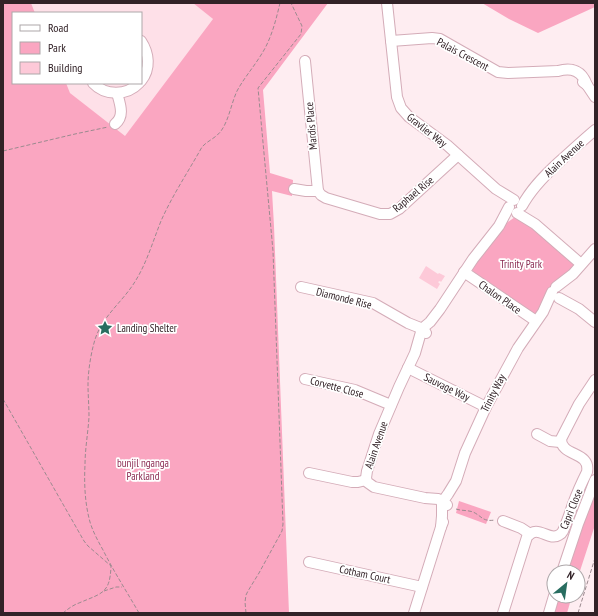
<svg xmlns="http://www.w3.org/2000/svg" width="598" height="616" font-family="'PT Sans Narrow',sans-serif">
<rect width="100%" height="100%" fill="#feedf1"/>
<path fill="#fee0e8" d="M31,3h162l20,16 -88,118 -55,-44 -4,-10h75v-70h-106z"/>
<g fill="#faa6c1">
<path d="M3,3h28l4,10h-22v70h53l4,10 55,43 88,-117 -20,-16h135l-65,87 7,83 23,7 -1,16 -20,-5 2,35 15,387h-286z"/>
<path d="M482,3h113v4l-57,26 -29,-14z"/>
<path d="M515,217l18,12 33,28h3c3,4 5,6 4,11l-23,20 -13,25 -5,1 -58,-41 -2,-4 1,-3 32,-42z"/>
<path d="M595,491v34l-17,52v-5h-12z"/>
<path d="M459,501l32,11 -5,12 -30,-11z"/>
<path d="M558,596h14l-5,17h-15z"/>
</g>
<path fill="#fdc9d8" d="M426,266l12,8 1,-1 6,3 -4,6 -1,-1 -2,1 2,2 -3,5 -18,-11z"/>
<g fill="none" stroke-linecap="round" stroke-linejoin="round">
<g stroke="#d4acb8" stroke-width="12">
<g id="minor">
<path d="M387,3l10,94 4,11 8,9 38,28 49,44 18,11"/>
<path d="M141,41c8,12 10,28 0,40"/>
<path d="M391,41l41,-3 8,1 58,33 10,1 50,-2c14,-4 24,0 29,14"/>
<path d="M305,61l13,130"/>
<path d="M583,82l4,3 8,12"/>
<path d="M93,83c12,13 34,13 46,0"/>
<path d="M115,124c10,-8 5,-20 2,-31"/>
<path d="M294,189l12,2h12l3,4 5,3 54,16h10l9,-5 59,-54"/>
<path d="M522,206c9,-17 22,-30 36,-43 12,-11 24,-22 37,-33"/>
<path d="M517,213l18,11 46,40"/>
<path d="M464,272l72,49"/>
<path d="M301,287l72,16 35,20 15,6 3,4"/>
<path d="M556,287l17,-13 22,-25"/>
<path d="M559,298l20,11 16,13"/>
<path d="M408,368l78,39"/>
<path d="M305,379l50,11 36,15"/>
<path d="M537,434l13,7 10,1"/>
<path d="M309,473l43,9h6l8,-2"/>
<path d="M447,505l-9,-6 -13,-1 -51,-11 -7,-5 -1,-4 1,-7 12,-37 20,-47 16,-34 6,-21 3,-5 6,-5 10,-13 33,-50 26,-33 10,-19"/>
<path d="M503,521l18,7 9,6"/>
<path d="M441,527l1,-11v-11l1,-4 5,-7 8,-13 9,-28 21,-46 32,-59 25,-36 9,-20"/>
<path d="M309,562l113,25"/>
<path d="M562,572l16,-48 17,-44"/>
<path d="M414,613l27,-86 2,-5"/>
<path d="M503,613l24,-76c11,-14 21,5 32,-2 2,-1 3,-2 4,-4 4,-9 7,-18 10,-27 4,-11 9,-22 14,-32 4,-21 -26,-15 -26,-33l18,-35 16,-24"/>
<path d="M549,613l5,-17"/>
</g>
</g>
<g stroke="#9b8a8f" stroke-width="1" stroke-dasharray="4 2" stroke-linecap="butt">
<path d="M3,151l72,-17 33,-7"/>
<path d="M3,399l81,142 4,5 23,20c-1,28 -9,27 -32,37 -6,2 -11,6 -16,10"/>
<path d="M456,509c6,2 12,1 17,3 9,4 9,10 22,8"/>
<path d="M104,591l12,-4h6"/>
<path d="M139,613c-12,-21 -25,-41 -36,-63 -5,-9 -10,-18 -13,-28 -5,-18 -6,-38 -5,-57 0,-16 3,-32 4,-48 0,-11 -1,-22 -1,-33 0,-14 4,-38 9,-50 9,-21 28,-35 39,-54 11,-18 17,-39 25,-59 11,-25 27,-49 41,-74 5,-6 14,-9 19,-16 8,-11 10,-27 16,-40 7,-13 16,-23 24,-36 10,-15 15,-35 19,-52"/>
<path d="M246,613l-1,-11 1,-7 2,-4 11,-18 23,-42 1,-7 -10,-273 -15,-163 43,-54 1,-8 -11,-23"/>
<path d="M578,613l17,-55"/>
</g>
<use href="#minor" stroke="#fff" stroke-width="10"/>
</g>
<defs>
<g id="sight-bare" transform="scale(1.2)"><path d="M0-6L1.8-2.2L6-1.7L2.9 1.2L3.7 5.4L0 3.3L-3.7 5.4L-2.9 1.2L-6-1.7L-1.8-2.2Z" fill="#286d60" stroke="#fff" stroke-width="2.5" paint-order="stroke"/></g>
</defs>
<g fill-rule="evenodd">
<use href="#sight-bare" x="105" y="328"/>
</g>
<g text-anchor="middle" stroke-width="3.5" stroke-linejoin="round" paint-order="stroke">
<g font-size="11" fill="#322227" stroke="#fff">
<text transform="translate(463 54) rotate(28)" y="4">Palais Crescent</text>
<text transform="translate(311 126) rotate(-95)" y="4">Mardis Place</text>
<text transform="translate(427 130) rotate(38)" y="4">Gravlier Way</text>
<text transform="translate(564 158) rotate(-43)" y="4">Alain Avenue</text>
<text transform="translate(413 194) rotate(-40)" y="4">Raphael Rise</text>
<text transform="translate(500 297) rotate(35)" y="4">Chalon Place</text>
<text transform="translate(344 298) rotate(14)" y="4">Diamonde Rise</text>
<text transform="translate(337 387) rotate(15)" y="4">Corvette Close</text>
<text transform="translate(447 387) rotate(26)" y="4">Sauvage Way</text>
<text transform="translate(493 393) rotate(-63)" y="4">Trinity Way</text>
<text transform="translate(376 445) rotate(-71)" y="4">Alain Avenue</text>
<text transform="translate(571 509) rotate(-68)" y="4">Capri Close</text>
<text transform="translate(365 574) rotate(12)" y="4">Cotham Court</text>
</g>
<g font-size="11" fill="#8b2b52" stroke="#fff">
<text x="521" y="268">Trinity Park</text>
<text x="143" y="467">bunjil nganga<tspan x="143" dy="13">Parkland</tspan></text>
</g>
<g font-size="11" fill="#322227" stroke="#fff" text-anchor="start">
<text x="117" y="332">Landing Shelter</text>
</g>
</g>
<rect width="598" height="616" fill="none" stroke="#322227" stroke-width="8"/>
<rect x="12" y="12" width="130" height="72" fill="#ffffff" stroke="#ada7a9"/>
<rect x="20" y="25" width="20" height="6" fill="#ffffff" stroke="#ada7a9"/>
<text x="48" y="32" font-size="12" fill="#322227">Road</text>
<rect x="20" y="42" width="20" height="12" fill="#faa6c1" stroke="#ada7a9"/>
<text x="48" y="52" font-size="12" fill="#322227">Park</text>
<rect x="20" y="62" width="20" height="12" fill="#fdc9d8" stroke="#ada7a9"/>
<text x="48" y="72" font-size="12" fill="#322227">Building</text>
<g transform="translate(566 584) rotate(29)"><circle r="19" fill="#ffffff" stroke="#ada7a9"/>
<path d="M0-3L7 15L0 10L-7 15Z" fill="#286d60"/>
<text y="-6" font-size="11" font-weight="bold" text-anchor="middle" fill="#322227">N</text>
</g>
</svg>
